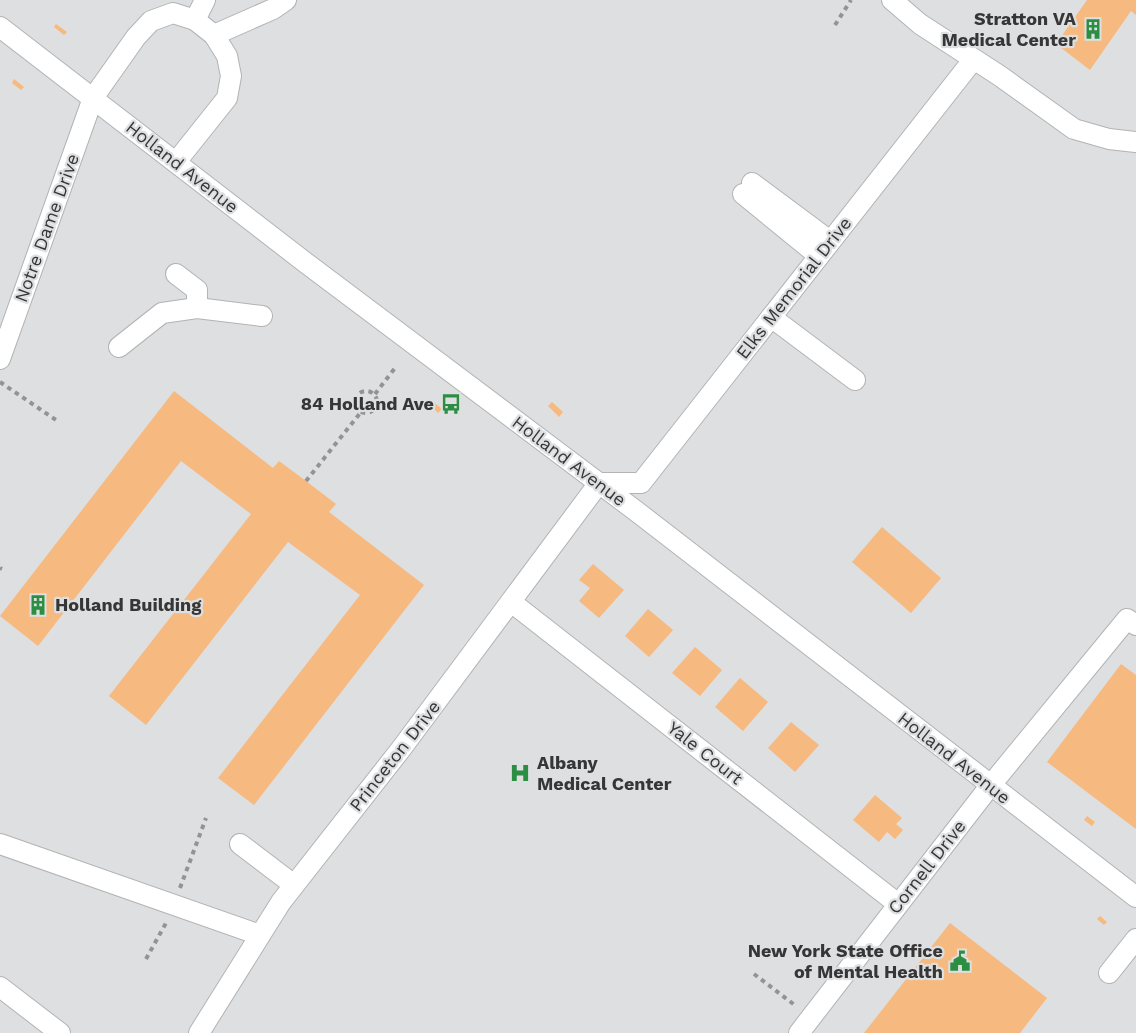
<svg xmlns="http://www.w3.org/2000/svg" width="1136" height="1033" font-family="'Work Sans',sans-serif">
<rect width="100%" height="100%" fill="#dedfe0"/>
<g fill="#f6b980">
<path d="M1087,0h49v15l-5,-4 -41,59 -34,-26z"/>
<path d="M56,24l11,8 -3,3 -10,-8z"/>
<path d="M14,79l10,8 -3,3 -9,-7z"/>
<path d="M174,391l99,77 6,-7 27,20 30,23 -7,8 95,73 -170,220 -36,-27 142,-183 -72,-53 -142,183 -37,-29 142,-182 -70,-53 -143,185 -38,-30z"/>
<path d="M430,399l12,10 -4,4 -11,-11z"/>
<path d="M552,402l11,10 -4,5 -11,-11z"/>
<path d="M882,527l59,51 -30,35 -59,-51z"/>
<path d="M593,564l31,26 -25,28 -20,-17 11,-13 -11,-8z"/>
<path d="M648,609l25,21 -24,27 -24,-21z"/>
<path d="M695,647l27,23 -22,26 -28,-23z"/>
<path d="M1121,664l15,11v154l-89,-67z"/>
<path d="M740,678l28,24 -25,29 -28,-24z"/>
<path d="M791,722l28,23 -24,27 -27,-24z"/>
<path d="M875,795l27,23 -6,6 7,6 -8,9 -8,-7 -8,10 -26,-22z"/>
<path d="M1087,816l8,6 -3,4 -8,-6z"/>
<path d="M1100,916l7,6 -3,3 -7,-6z"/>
<path d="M950,923l97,75 -27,35h-156z"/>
</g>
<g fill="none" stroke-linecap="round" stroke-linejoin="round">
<g stroke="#b2b3b4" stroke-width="22">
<g id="minor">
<path d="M892,0l28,24 80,52 74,53 35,10 27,3"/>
<path d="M195,20l10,-20"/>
<path d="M0,27l306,236 330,248 500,386"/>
<path d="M214,35l59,-26 13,-9"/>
<path d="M752,183l78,58"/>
<path d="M743,194l76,62"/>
<path d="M176,274l21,16v18"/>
<path d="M771,317l84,63"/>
<path d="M119,347l43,-34 35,-5 65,8"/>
<path d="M0,359l93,-261 43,-61 15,-16 22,-8 22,7 19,15 13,21 4,20 -4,22 -51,64"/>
<path d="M511,602l387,302"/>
<path d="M0,844l260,91"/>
<path d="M240,844l54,41"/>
<path d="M1109,973l27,-34"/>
<path d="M0,987l60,46"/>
<path d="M199,1033l82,-131 120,-153 198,-266h42l332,-423"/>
<path d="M799,1033l191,-247 137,-167 9,6"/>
</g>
</g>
<g stroke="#939394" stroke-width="4" stroke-dasharray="4.5 4.5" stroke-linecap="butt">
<path d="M835,25l16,-25"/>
<path d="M0,382l56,38"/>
<circle cx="366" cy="402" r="11"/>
<path d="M375,394l20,-26"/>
<path d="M306,481l55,-69"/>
<path d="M0,568l2,1"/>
<path d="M180,888l26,-70"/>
<path d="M146,959l20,-36"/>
<path d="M754,974l42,32"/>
</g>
<use href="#minor" stroke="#fff" stroke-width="20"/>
</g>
<defs>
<g id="building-bare" transform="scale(1.62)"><path d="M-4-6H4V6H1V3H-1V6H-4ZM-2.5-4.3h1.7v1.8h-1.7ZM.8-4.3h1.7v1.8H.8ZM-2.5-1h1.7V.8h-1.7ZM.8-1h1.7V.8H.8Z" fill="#2b8e42" stroke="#dedfe0" stroke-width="2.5" paint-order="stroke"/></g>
<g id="bus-bare" transform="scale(1.62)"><path d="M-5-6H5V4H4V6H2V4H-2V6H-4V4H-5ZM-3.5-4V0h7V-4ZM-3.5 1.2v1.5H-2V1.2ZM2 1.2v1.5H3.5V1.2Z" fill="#2b8e42" stroke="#dedfe0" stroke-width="2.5" paint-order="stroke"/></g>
<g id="hospital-bare" transform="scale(1.62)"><path d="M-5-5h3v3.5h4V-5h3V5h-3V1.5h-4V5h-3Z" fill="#2b8e42" stroke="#dedfe0" stroke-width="2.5" paint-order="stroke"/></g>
<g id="civic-bare" transform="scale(1.62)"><path d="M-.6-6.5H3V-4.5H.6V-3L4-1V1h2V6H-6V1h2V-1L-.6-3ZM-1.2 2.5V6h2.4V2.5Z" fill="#2b8e42" stroke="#dedfe0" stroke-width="2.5" paint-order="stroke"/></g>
</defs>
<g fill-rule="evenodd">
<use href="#building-bare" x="1093" y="29"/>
<use href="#bus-bare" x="451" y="404"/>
<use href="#building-bare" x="38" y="605"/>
<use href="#hospital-bare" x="520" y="773"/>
<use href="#civic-bare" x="960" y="961"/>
</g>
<g text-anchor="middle" stroke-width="4.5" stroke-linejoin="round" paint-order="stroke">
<g font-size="18" font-weight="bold" fill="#363637" stroke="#dedfe0" text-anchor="end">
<text x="1076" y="25">Stratton VA<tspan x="1076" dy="21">Medical Center</tspan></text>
<text x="434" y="410">84 Holland Ave</text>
<text x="55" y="611" text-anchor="start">Holland Building</text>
<text x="537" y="769" text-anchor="start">Albany<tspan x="537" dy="21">Medical Center</tspan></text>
<text x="943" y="957">New York State Office<tspan x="943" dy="21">of Mental Health</tspan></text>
</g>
<g font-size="18" fill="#363637" stroke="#dedfe0">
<text transform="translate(182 167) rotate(38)" y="6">Holland Avenue</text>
<text transform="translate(47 228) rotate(-70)" y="6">Notre Dame Drive</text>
<text transform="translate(794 288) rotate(-52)" y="6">Elks Memorial Drive</text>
<text transform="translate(569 461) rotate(37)" y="6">Holland Avenue</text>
<text transform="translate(705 753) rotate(38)" y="6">Yale Court</text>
<text transform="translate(395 756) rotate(-52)" y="6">Princeton Drive</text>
<text transform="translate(954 758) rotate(38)" y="6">Holland Avenue</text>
<text transform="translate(927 867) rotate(-52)" y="6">Cornell Drive</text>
</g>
</g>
</svg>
